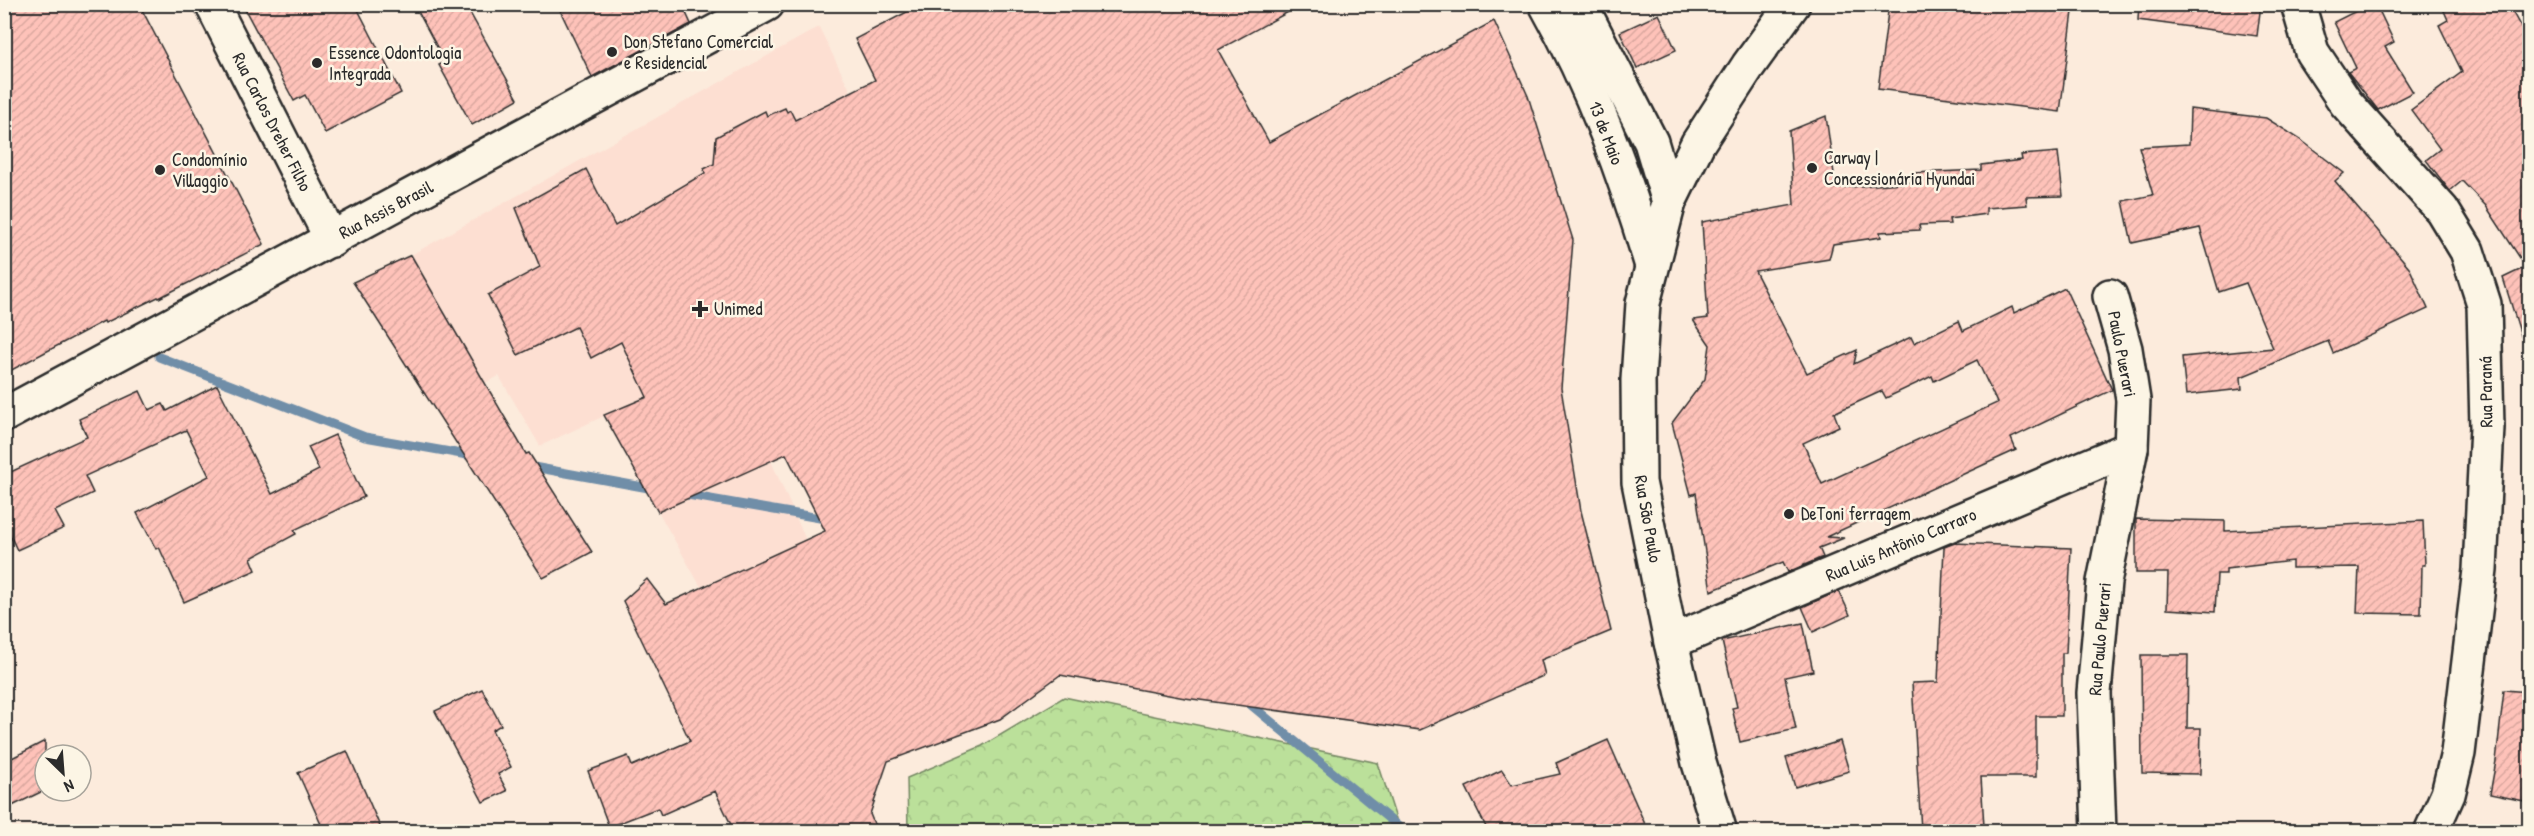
<svg xmlns="http://www.w3.org/2000/svg" width="2534" height="836" font-family="'Patrick Hand',sans-serif">
<defs>
<pattern id="forest-crowns" width="20" height="18" patternUnits="userSpaceOnUse" patternTransform="scale(1.5)"><rect width="20" height="18" fill="#bbe09a"/><path d="M2 6a3 3 0 1 1 6 0M12 15a3 3 0 1 1 6 0" fill="none" stroke="#a1c085"/></pattern>
<pattern id="building-hatch" width="6" height="6" patternUnits="userSpaceOnUse" patternTransform="scale(1.5)"><rect width="6" height="6" fill="#fec2b9"/><path d="M-1 1l2-2M0 6l6-6M5 7l2-2" fill="none" stroke="#daa79f"/></pattern>
</defs>
<rect width="100%" height="100%" fill="#fcebdc"/>
<filter id="ink" filterUnits="userSpaceOnUse"><feTurbulence type="fractalNoise" baseFrequency=".0167" numOctaves="2"/><feDisplacementMap in="SourceGraphic" scale="12" xChannelSelector="R" yChannelSelector="G"/><feConvolveMatrix kernelMatrix="1 2 1 2 8 2 1 2 1" color-interpolation-filters="sRGB"/></filter>
<g filter="url(#ink)">
<path fill="#fddfd2" d="M819,27l32,65 -80,369 35,79 -105,47 -97,-171 -64,30 -41,-70 -14,7 -74,-128z"/>
<path fill="url(#forest-crowns)" stroke="#738662" stroke-width="1.5" d="M1064,697l314,66 22,68h-492l-1,-53 75,-32z"/>
<g fill="none" stroke-linecap="round" stroke-linejoin="round">
<g stroke="#708ea8" stroke-width="9">
<path d="M159,357l206,80 108,19"/>
<path d="M528,466l126,23"/>
<path d="M682,494l149,26"/>
<path d="M1245,700l160,132"/>
</g>
</g>
<g fill="url(#building-hatch)" stroke="#2b2b2b" stroke-width="1.5" fill-rule="evenodd">
<path d="M4,4h135l125,240 -105,54 -1,-1 -53,26 -1,-2 -100,53z"/>
<path d="M242,4h113l46,89 -76,40 -20,-38 -11,6z"/>
<path d="M414,4h51l53,95 -46,26 -33,-60 6,-3z"/>
<path d="M557,4h125l9,20 -99,53z"/>
<path d="M922,4h381l-85,46 51,92 225,-121 34,75 45,144 -12,148 20,123 30,120 -70,29 4,15 -125,55 -235,-32 -125,-23 -60,44 -112,42 -18,53 7,17h-143l-19,-40 -54,24 -3,-7 -49,19 -21,-56 40,-15 4,10 58,-25 -67,-140 24,-22 19,25 159,-73 -39,-77 -128,58 -54,-97 43,-18 -26,-55 -30,16 -15,-31 -58,28 -30,-60 52,-28 -24,-59 70,-39 29,57 90,-53 -1,-4 10,-5 2,-27 49,-26 2,5 18,-8 2,4 3,-2 5,10 80,-40 -20,-41z"/>
<path d="M1889,4h185l-14,108 -182,-23z"/>
<path d="M2139,4h122l-4,32 -119,-16z"/>
<path d="M2370,4h6l18,38 -9,5 28,45 -35,18 -30,-38 8,-4 -22,-46z"/>
<path d="M2441,4h67l21,38v302l-5,1 -21,-67 23,-11 -40,-61 -24,-25 -12,10 -24,-31 14,-11 -29,-39 51,-38 -23,-47 9,-5z"/>
<path d="M1659,14l17,36 -39,18 -17,-36z"/>
<path d="M2190,109l76,9 35,22 43,33 -9,8 74,86 19,42 -95,44 -5,-12 -87,36 1,12 -56,6 -4,-38 91,-9 -27,-65 -27,9 -19,-64 -68,15 -9,-42 30,-6 -14,-48 50,-3z"/>
<path d="M1826,116l10,72 78,-6 -1,-9 68,-3v-5l41,-5 -1,-5 37,-3 5,44 -37,1 1,8 -41,3v6l-37,5 1,5 -31,1 1,5 -40,2 1,5 -48,7 -4,15 -74,12 52,102 50,-23 -3,14 57,-27 3,6 45,-22 4,10 49,-24 2,6 51,-25 47,102 -101,48 5,12 -190,87 18,1 -25,10 4,9 -35,15 -5,-10 -72,29 -15,-98 -5,2 -19,-72 33,-44 5,-34 -17,-25 15,-2 -6,-96 92,-17 -5,-74zM1977,360l20,43 -175,81 -19,-41 36,-17 -5,-13 48,-22 4,7 46,-22 2,5z"/>
<path d="M411,255l115,199 3,-1 63,99 -49,26 -190,-296z"/>
<path d="M217,385l55,109 47,-24 -11,-23 27,-12 29,62 -70,33 2,4 -45,24 5,12 -72,32 -25,-55 -3,2 -19,-36 72,-37 -23,-46 -101,46 8,17 -38,18 9,17 -47,22 -13,-28v-47l83,-38 -8,-18 61,-28 9,19 14,-6 4,7z"/>
<path d="M2136,519l89,2v10l198,-10 2,44h-3l-1,49 -64,-1 2,-46 -67,1v-7l-66,8v5h-9l-2,38 -48,-3 1,-36h-32z"/>
<path d="M1955,543l116,5 -5,105h-4v63h-26v61h-55l3,50 -63,3 -9,-147 26,-1 6,-135z"/>
<path d="M1839,591l11,24 -37,17 -11,-25z"/>
<path d="M1803,623l10,48 -28,6 11,52 -56,13 -8,-34 5,-1 -15,-66z"/>
<path d="M2141,655h47l-1,73h14l-1,46 -58,-1z"/>
<path d="M482,689l19,36 -9,5 19,37 -13,7 9,17 -24,11 -48,-91z"/>
<path d="M2504,690l25,2v110l-39,-8 6,-33z"/>
<path d="M1608,740l40,91h-160l-22,-44 36,-17 10,15 48,-11 -4,-11z"/>
<path d="M45,741v49l-41,20v-48z"/>
<path d="M1840,741l9,30 -54,16 -9,-29z"/>
<path d="M347,751l35,80h-58l-26,-58z"/>
</g>
<g fill="none" stroke-linecap="round" stroke-linejoin="round">
<g stroke="#2b2b2b" stroke-width="38">
<g id="street">
<path d="M212,4l120,236"/>
<path d="M1671,642l460,-194"/>
<path d="M2099,832l-5,-139 10,-111 27,-134 2,-48 -8,-51 -15,-53"/>
</g>
</g>
<g stroke="#2b2b2b" stroke-width="38">
<g id="secondary">
<path d="M1546,4c47,83 79,172 106,262"/>
<path d="M1580,4l71,138 18,60"/>
<path d="M2298,4l14,48 34,51 96,107 25,41 17,53 3,123 -7,143 -22,183 -10,41 -17,38"/>
<path d="M4,415l763,-411"/>
<path d="M1720,832l-21,-69 -28,-121 -32,-160 -1,-102 5,-77 26,-101 29,-59 50,-77 45,-62"/>
</g>
</g>
<use href="#street" stroke="#fcf5e5" stroke-width="33"/>
<use href="#secondary" stroke="#fcf5e5" stroke-width="33"/>
</g>
</g>
<g fill="#2b2b2b" stroke="#fcf5e5" stroke-width="2">
<circle cx="612" cy="52" r="6"/>
<circle cx="317" cy="63" r="6"/>
<circle cx="1812" cy="168" r="6"/>
<circle cx="160" cy="170" r="6"/>
<path d="M697 300h6v6h6v6h-6v6h-6v-6h-6v-6h6z"/>
<circle cx="1789" cy="514" r="6"/>
</g>
<g text-anchor="middle" stroke-width="5" stroke-linejoin="round" paint-order="stroke">
<g font-size="18" fill="#2b2b2b" stroke="#fcf5e5" text-anchor="start">
<text x="624" y="48">Don Stefano Comercial<tspan x="624" dy="21">e Residencial</tspan></text>
<text x="329" y="59">Essence Odontologia<tspan x="329" dy="21">Integrada</tspan></text>
<text x="1824" y="164">Carway |<tspan x="1824" dy="21">Concessionária Hyundai</tspan></text>
<text x="172" y="166">Condomínio<tspan x="172" dy="21">Villaggio</tspan></text>
<text x="714" y="315">Unimed</text>
<text x="1801" y="520">DeToni ferragem</text>
</g>
<g font-size="18" fill="#2b2b2b" stroke="#fcf5e5">
<text transform="translate(272 122) rotate(63)" y="6">Rua Carlos Dreher Filho</text>
<text transform="translate(1606 133) rotate(69)" y="6">13 de Maio</text>
<text transform="translate(386 210) rotate(-28)" y="6">Rua Assis Brasil</text>
<text transform="translate(2122 354) rotate(79)" y="6">Paulo Puerari</text>
<text transform="translate(2486 392) rotate(-91)" y="6">Rua Paraná</text>
<text transform="translate(1648 519) rotate(80)" y="6">Rua São Paulo</text>
<text transform="translate(1901 545) rotate(-23)" y="6">Rua Luis Antônio Carraro</text>
<text transform="translate(2100 639) rotate(-85)" y="6">Rua Paulo Puerari</text>
</g>
</g>
<rect width="2534" height="836" fill="none" stroke="#fcf5e5" stroke-width="24"/>
<rect x="12" y="12" width="2510" height="812" fill="none" stroke="#2b2b2b" stroke-width="2" filter="url(#ink)"/>
<g transform="translate(63 773) rotate(155)"><circle r="28" fill="#fcf5e5" stroke="#a8a49b" stroke-width="1.5"/>
<path d="M0-4.5L10 22L0 15L-10 22Z" fill="#2b2b2b"/>
<text y="-9" font-size="16" font-weight="bold" text-anchor="middle" fill="#2b2b2b">N</text>
</g>
</svg>
